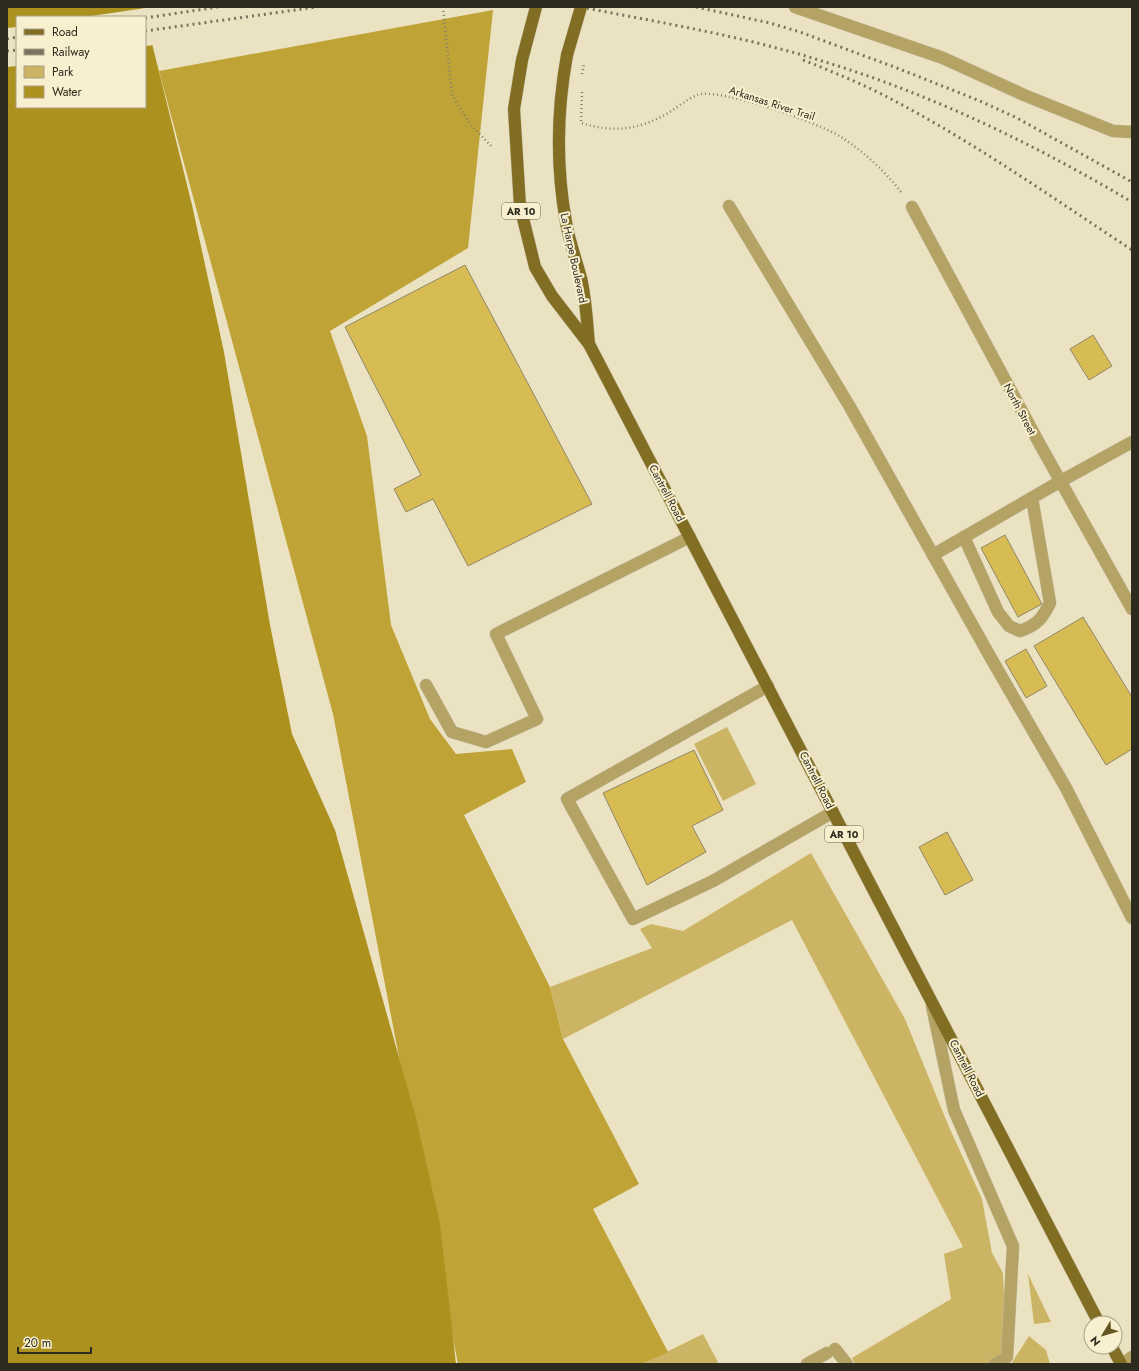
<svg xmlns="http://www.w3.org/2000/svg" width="1139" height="1371" font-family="Jost,sans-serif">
<rect width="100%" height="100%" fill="#ebe2c2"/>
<g fill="#cbb564">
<path d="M727,727l29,57 -33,17 -29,-57z"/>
<path d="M811,853l94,166 44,108 33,72 10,54 11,20 4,84 -12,7h-140l-3,-6 99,-59 -7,-45 19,-7 -171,-327 -229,119 -13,-52 102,-39 -12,-19 11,-5 32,7z"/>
<path d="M1028,1274l23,48 -17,2z"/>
<path d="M703,1334l16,30h-77z"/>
<path d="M1029,1336l17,14 4,14h-39z"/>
</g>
<path fill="#bfa337" d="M493,10l-25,238 -138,83 37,105 24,189 39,94 26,35 56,-5 14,33 -62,33 86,172 13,52 76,145 -46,25 75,143 -26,12h-184l-125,-650 -174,-643z"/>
<path fill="#ac911e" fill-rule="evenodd" d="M7,7h136l49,198 32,147 46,273 22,109 43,96 81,288 24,106 16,140h-449zM17,17h128v90h-128z"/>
<g fill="#ebe2c2">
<path d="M146,8l9,37 -10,1v-29h-61z"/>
<path d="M17,27v39l-10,1v-39z"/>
</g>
<g fill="#d7bb53" stroke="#90876a">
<path d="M465,265l127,239 -124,62 -35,-67 -27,13 -12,-23 27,-14 -76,-148z"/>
<path d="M1093,335l19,31 -23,14 -19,-31z"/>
<path d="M1005,535l37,69 -24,13 -37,-69z"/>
<path d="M1083,617l49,80v52l-26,16 -72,-119z"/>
<path d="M1026,649l21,37 -21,12 -21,-37z"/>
<path d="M694,750l29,60 -31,16 14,26 -59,33 -44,-92z"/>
<path d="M947,832l26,48 -28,15 -26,-48z"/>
</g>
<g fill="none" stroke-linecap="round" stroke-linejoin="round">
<g stroke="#c5bda1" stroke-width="13">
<g id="minor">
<path d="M795,7l148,51 81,37 89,36 19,1"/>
<path d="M729,206l121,201 142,253 74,128 66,130"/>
<path d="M912,207l126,234 94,168"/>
<path d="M964,537l34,75 11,14 11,5c17,-6 22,-12 30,-28l-18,-105"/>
<path d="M933,555l128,-74 71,-39"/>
<path d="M426,685l26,47 34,10 51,-23 -41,-85 194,-97"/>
<path d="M768,686l-201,113 66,120 80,-38 120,-69"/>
<path d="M932,1006l22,104 59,136 -6,111 -12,7"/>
<path d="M835,1349l12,15"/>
<path d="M807,1364l20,-11"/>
<path d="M1122,1364l10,-7"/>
</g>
</g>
<g stroke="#c5bda1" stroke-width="13">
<g id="major">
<path d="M536,7l-14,53 -8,49 6,97 15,61 17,29 37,48 510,979"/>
<path d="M567,55c-10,55 -11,112 -1,167 3,19 10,37 15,56 5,21 6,45 8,66"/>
<path d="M1112,1347l9,17"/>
</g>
</g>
<g stroke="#86806b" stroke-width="2.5" stroke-dasharray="1 3" stroke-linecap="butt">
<path d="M443,7l9,88 18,29 23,24"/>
<path d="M582,92l-1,31c33,10 58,7 87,-10 9,-5 19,-14 29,-18 23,-8 122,28 144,42 23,15 43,33 60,55"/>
</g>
<use href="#minor" stroke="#b4a365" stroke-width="12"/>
<use href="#major" stroke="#816e23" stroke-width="12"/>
<g stroke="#79735f" stroke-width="3" stroke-dasharray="2 4" stroke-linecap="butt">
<path d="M581,7c81,16 162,29 241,54 109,33 212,83 310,141"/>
<path d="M696,7l74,16 30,9 97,36 83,33 37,17 115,64"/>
<path d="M145,18l73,-11"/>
<path d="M145,31l172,-24"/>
<path d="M7,39l10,-2"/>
<path d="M7,51l10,-1"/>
<path d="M803,60c30,12 60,24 88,39 84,44 162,99 241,151"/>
</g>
<g stroke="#c5bda1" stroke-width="13" stroke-linecap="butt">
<path id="major-bridge" d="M567,55l14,-48"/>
</g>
<path stroke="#86806b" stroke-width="2.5" stroke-dasharray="1 3" stroke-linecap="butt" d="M582,74l2,-10"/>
<use href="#major-bridge" stroke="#816e23" stroke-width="12"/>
</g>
<g text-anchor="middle" stroke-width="4" stroke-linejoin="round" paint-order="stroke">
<g fill="#f8efcf" stroke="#6a6553" stroke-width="1">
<rect x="502" y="203" width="38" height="16" rx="3"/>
<rect x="825" y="826" width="38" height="16" rx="3"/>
</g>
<g font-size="10" font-weight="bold" fill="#2d2a1e">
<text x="521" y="215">AR 10</text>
<text x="844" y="838">AR 10</text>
</g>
<g font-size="11" fill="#2d2a1e" stroke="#f8efcf">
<text transform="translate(772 103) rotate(18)" y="4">Arkansas River Trail</text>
<text transform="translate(574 258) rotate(78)" y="4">La Harpe Boulevard</text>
<text transform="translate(1020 409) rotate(62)" y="4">North Street</text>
<text transform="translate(667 493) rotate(62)" y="4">Cantrell Road</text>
<text transform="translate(817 780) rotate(63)" y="4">Cantrell Road</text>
<text transform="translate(967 1068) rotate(63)" y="4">Cantrell Road</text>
</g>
</g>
<rect width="1139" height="1371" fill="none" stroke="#2d2a1e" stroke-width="16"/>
<rect x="16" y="16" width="130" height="92" fill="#f8efcf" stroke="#a7a088"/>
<rect x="24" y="29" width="20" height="6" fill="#816e23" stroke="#a7a088"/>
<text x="52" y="36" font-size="12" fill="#2d2a1e">Road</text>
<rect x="24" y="49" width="20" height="6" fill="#79735f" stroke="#a7a088"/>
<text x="52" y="56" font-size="12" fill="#2d2a1e">Railway</text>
<rect x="24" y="66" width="20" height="12" fill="#cbb564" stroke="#a7a088"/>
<text x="52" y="76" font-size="12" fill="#2d2a1e">Park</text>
<rect x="24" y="86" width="20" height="12" fill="#ac911e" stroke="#a7a088"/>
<text x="52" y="96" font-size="12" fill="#2d2a1e">Water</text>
<g transform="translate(1103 1335) rotate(232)"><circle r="19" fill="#f8efcf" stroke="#a7a088"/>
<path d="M0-3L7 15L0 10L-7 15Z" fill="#635622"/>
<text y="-6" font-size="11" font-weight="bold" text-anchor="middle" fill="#2d2a1e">N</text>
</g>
<path d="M18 1347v6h73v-6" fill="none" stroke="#2d2a1e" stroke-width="2"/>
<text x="24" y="1347" font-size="12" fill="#2d2a1e" stroke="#f8efcf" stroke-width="3" paint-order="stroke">20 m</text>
</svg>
